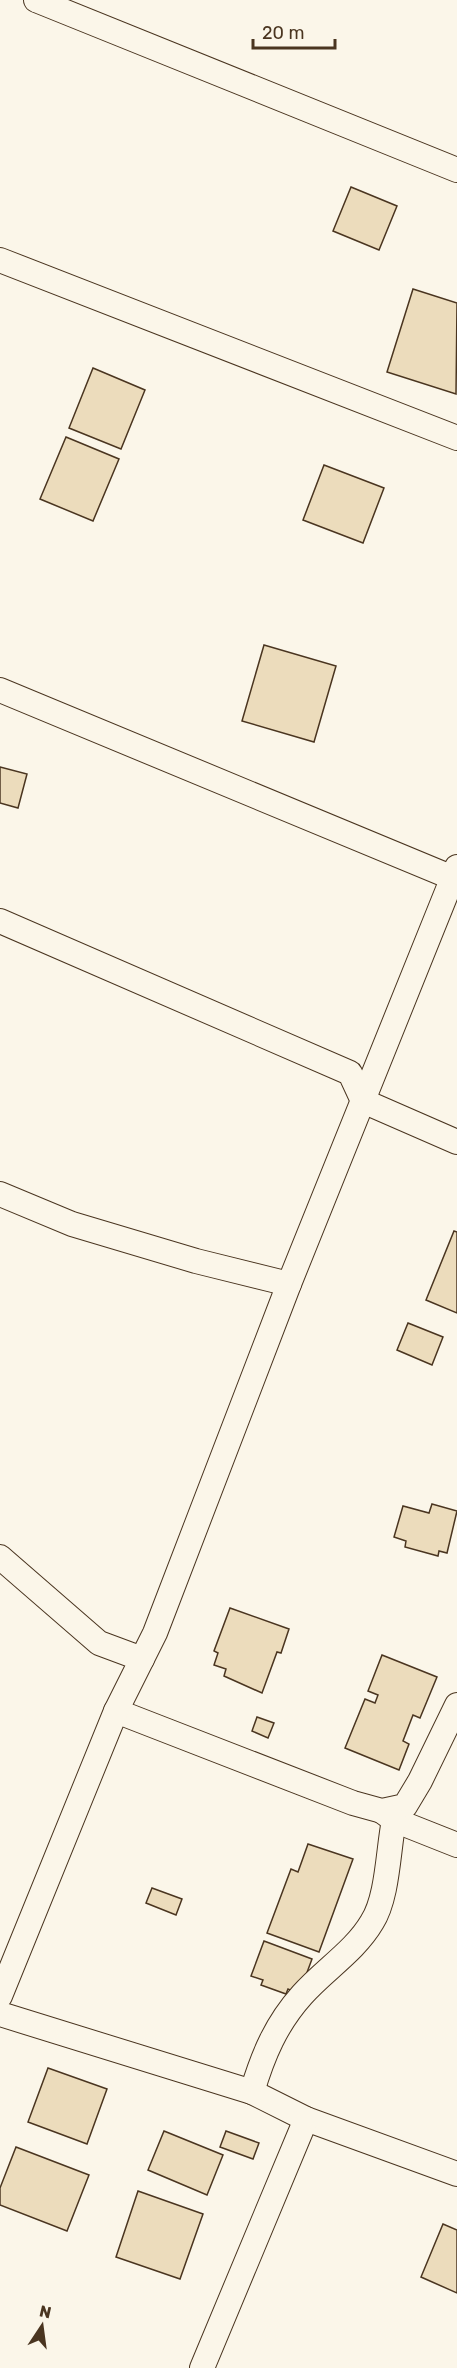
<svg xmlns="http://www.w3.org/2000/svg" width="457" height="2368" font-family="Rubik,sans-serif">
<rect width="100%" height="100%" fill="#fbf6e9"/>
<g fill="#ecdcbc" stroke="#4a3520" stroke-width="1.5">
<path d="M351,187l46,19 -18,44 -46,-19z"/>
<path d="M413,289l44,14 -1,91 -69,-22z"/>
<path d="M93,368l52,22 -24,59 -52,-21z"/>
<path d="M66,437l53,22 -26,62 -53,-22z"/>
<path d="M324,465l60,23 -21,55 -60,-23z"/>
<path d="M264,645l72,21 -22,76 -72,-21z"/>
<path d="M0,767l27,7 -9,34 -18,-5z"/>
<path d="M454,1231l3,1v81l-31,-13z"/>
<path d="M408,1323l35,14 -11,28 -35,-15z"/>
<path d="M432,1504l25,7 -10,42 -8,-2 -1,5 -33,-9 1,-6 -12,-4 9,-31 26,7z"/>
<path d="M230,1608l59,21 -8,24 -4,-1 -15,41 -38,-17 2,-7 -12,-4 4,-12 -4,-2z"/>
<path d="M382,1655l55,22 -17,41 -7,-3 -10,26 6,3 -10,26 -54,-22 20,-49 10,4 3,-8 -10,-4z"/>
<path d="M257,1717l17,6 -6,15 -16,-7z"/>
<path d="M308,1844l45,15 -34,93 -52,-19 24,-64 7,3z"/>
<path d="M152,1888l30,11 -6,16 -30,-12z"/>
<path d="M264,1941l48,18 -13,35 -11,-5 -2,5 -25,-9 2,-5 -12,-4z"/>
<path d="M48,2068l59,21 -20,55 -59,-22z"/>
<path d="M164,2131l59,24 -16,40 -59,-25z"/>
<path d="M226,2131l33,12 -6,16 -33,-12z"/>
<path d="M16,2147l73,28 -22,56 -67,-26v-17z"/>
<path d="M138,2191l65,23 -23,65 -64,-22z"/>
<path d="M443,2224l14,6v63l-36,-16z"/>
</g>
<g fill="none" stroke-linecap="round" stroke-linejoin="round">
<g stroke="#4a3520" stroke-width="26">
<g id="street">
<path d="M36,0l421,170"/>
<path d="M0,260l457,178"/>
<path d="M0,690l453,188"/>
<path d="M0,921l350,152 13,28 94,41"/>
<path d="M0,1194l72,30 124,37 93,23"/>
<path d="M0,1557l99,86 43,16"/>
<path d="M116,1711l237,92 29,8 23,-5 15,-25 37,-76"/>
<path d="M383,1812l11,8 63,25"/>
<path d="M0,1996l116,-285 39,-78 134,-349 168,-417"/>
<path d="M0,2014l252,78c11,-37 24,-68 50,-97 22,-25 53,-44 70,-73 16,-25 16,-72 22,-102"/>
<path d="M252,2092l54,27 151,55"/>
<path d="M202,2368l104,-249"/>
</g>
</g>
<use href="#street" stroke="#fbf6e9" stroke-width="24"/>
</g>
<g transform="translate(42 2326) rotate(13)" stroke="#fbf6e9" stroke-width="4.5" paint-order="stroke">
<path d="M0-4.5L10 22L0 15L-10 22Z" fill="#4a3520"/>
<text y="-9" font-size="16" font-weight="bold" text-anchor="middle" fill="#4a3520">N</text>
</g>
<path d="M253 39v9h82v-9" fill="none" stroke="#4a3520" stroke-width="3"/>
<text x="262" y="39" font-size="18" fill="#4a3520" stroke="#fbf6e9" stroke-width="4.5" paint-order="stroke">20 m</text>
</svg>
